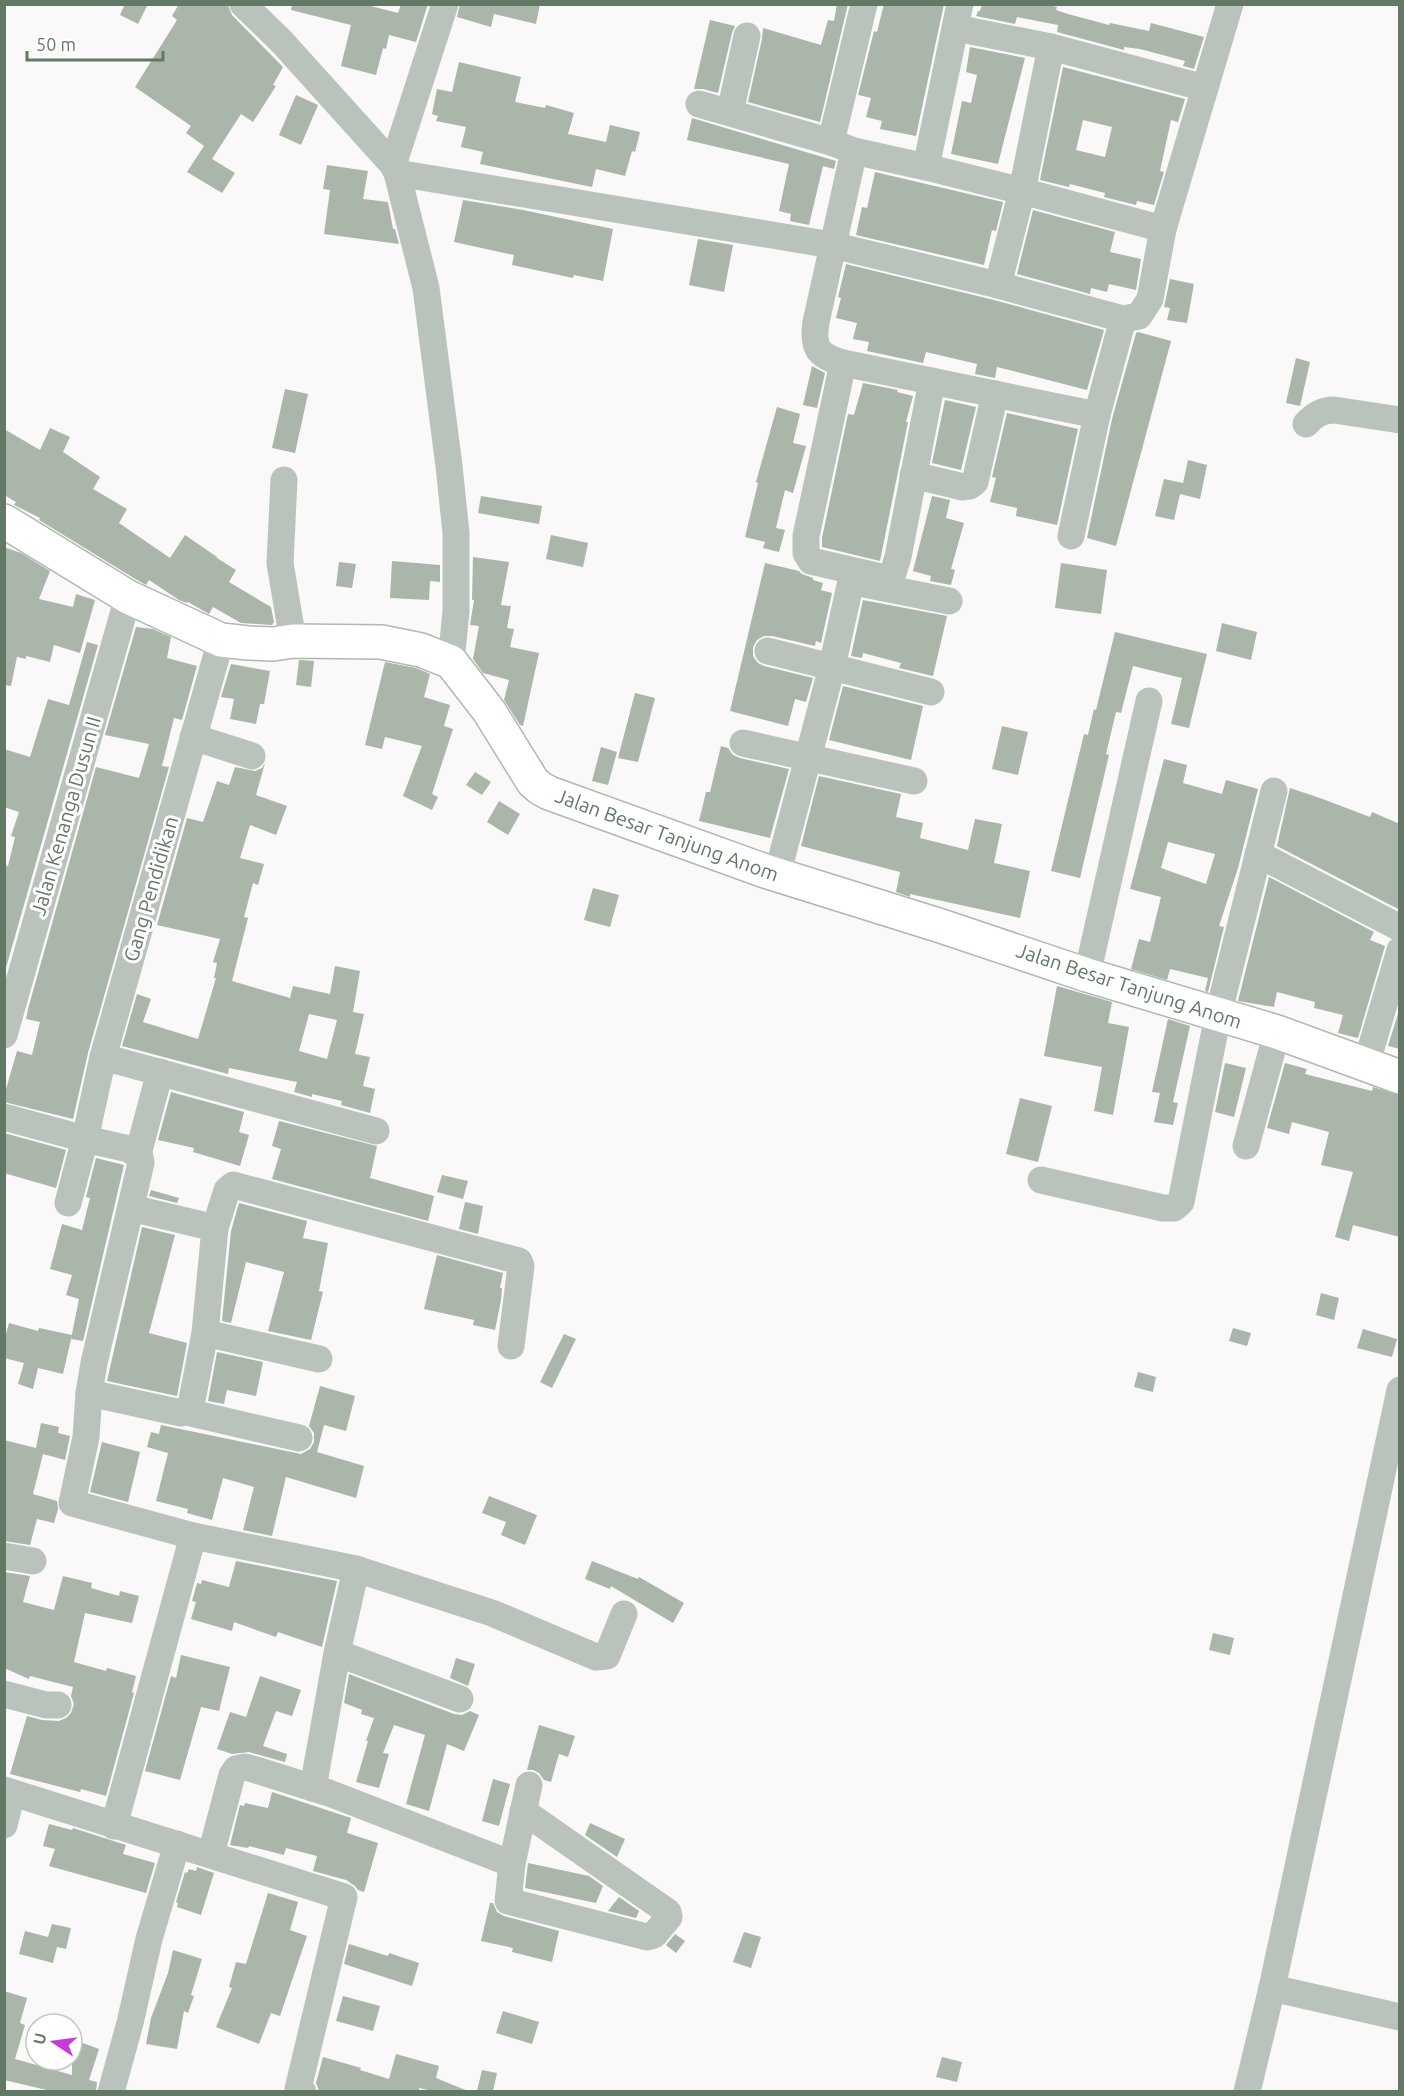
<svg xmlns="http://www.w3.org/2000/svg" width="1404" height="2096" font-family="Ubuntu,sans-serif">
<rect width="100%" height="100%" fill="#faf8f8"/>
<g fill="#a9b6a9" fill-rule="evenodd">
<path d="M125,4h23l-10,20 -18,-9z"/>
<path d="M179,4l49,1 4,10 51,52 -10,18 3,1 -23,36 -12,-8 -29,45 23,14 -13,20 -35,-21 17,-26 -18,-13 5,-7 -56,-39 42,-67 -5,-4z"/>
<path d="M292,4h71l35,9 3,-9h27l-12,38 -27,-7 -3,14 -3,-1 -7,27 -35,-9 10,-41 -60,-15z"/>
<path d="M460,4h80l-4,20 -42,-10 -3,13 -34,-10z"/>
<path d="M837,4h11l-28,118 -72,-20 14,-63 1,-11 58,17 7,-25 6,1z"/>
<path d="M884,4h60l-28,132 -36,-7 2,-8 -16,-4 5,-19 -13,-3 16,-64 3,1z"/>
<path d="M982,4h62l13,3 -1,3 12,4 41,11 1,-2 39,8 2,-8 53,14 -10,32 -11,-3 2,-5 -45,-12 -16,-2v3l-67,-18 1,-7 -41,-8 -2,7 -39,-8 2,-5h2z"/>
<path d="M710,20l25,6 -3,7 -14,60 -15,-4h-9z"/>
<path d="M970,47l55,11 -27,106 -47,-10 11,-53 9,2 6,-28 -11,-3z"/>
<path d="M459,62l62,15 -6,25 30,6 1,-3 28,8 -6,21 38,8 4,-17 30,7 -5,20 -3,-1 -7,25 -29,-7 -4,18 -112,-23 3,-12 -22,-5 5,-20 -30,-6 2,-5 -6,-2 5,-25 15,3z"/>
<path d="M1063,67l122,32 -7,23 -7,-2 -11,51 4,1 -10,33 -17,-4 -1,4 -32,-8 1,-4 -35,-9 -1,3 -29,-7zM1083,120l29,7 -7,30 -29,-7z"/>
<path d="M296,95l22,10 -17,40 -22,-10z"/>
<path d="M692,118l144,43 -2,8 -11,-3 -14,59 -19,-4 1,-7 -12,-3 10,-47 -102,-24z"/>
<path d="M327,165l41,6 -5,28 25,3 5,27h2l4,15 -75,-10 6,-44 -7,-1z"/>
<path d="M875,172l128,30 -7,29 -4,-1 -8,35 -128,-30 6,-28 5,1z"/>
<path d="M463,200l60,10 90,19 -10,52 -29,-6 -1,3 -61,-13 2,-10 -60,-13z"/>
<path d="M1033,210l82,22 -5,20 31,7 -5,31 -27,-6 -2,8 -16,-4 -1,6 -73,-20z"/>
<path d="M698,239l35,6 -9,47 -35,-7z"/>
<path d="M846,264l148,36 110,30 -17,60 -90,-23 -2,11 -20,-4 2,-10 -51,-12 -3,11 -56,-12 2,-9 -16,-3 4,-16 -21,-5 5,-20 -3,-1z"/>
<path d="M1170,279l24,5 -7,39 -20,-3 3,-12 -6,-1z"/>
<path d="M1138,332l33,9 -55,205 -29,-8 25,-119 24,-86z"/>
<path d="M1296,358l14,4 -10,44 -14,-3z"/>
<path d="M812,366l13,7 -8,35 -14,-3z"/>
<path d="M863,383l35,7 -1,2 16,4 -7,26h2l-28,139 -58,-14v-9l26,-124 6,1z"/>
<path d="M285,389l23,5 -13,59 -23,-5z"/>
<path d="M945,400l31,7 -15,63 -29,-7z"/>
<path d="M777,407l23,7 -7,29 13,3 -13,47 -8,-3 -9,38 9,2 -6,22 -16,-4 2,-6 -20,-5 13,-54 -2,-1z"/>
<path d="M1007,413l71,16 -21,96 -41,-9 1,-8 -27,-6 6,-24 -4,-1z"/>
<path d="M50,428l20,9 -7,15 37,25 -7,12 34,20 -8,14 51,35 15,-23 32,22v1l19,12 -7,12 42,25 3,15 -2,3 -31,-2 -28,-16 -4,7 -21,-12 -1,1 -8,-3 -30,-20 -3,5 -9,-5 -98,-60 1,-2 -26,-13 2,-3 -12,-7v-66l36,21z"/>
<path d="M1188,460l19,5 -7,34 -20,-5 -6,26 -19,-4 9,-37 19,4z"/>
<path d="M481,496l61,10 -3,18 -61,-11z"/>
<path d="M932,496l18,4 -4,18 18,5 -13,46 4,1 -4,15 -21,-4 1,-5 -18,-5z"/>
<path d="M551,535l37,8 -5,24 -37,-8z"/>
<path d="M4,547l17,6 29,18 -11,28 34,8 3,-13 19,6 -15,53 -26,-8 -4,17 -24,-6v3l-9,-2 -6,29 -7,-1z"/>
<path d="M473,557l36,5 -8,43 10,1 -4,22 7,1 -4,18 29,6 -16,73 -3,-1 -16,-25 5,-20 -26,-7 -10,-14 6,-33 -9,-1 4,-25h-2z"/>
<path d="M392,561l48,4v17l-10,-1 -1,19 -39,-2z"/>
<path d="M339,562l17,2 -4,24 -16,-2z"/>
<path d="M765,563l34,8 3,3 11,4v2l10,3 -2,7 11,3 -11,50 -5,-2 -1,5 -43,-10h-8l-7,4 -4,7v9l5,7 6,3 49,12 -7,24 -11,-3 -7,27 -58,-15z"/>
<path d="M1061,563l46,7 -6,44 -46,-6z"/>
<path d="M863,600l84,16 -14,60 -34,-8 2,-5 -38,-10 -1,5 -11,-2z"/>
<path d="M1222,623l35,9 -6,28 -35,-9z"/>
<path d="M136,627l17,2 18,8 -4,21 30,8 -15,54 -8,-2 -12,48 7,1 -81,286 -15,66 -69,-17v-6l13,-45 15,4 8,-33 -14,-3 2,-10 68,-242 43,11 10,-34 -44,-9z"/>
<path d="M1115,632l92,22 -18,74 -18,-4 11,-46 -49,-12 -12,47 -5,-1 -10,42 3,1 -29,123 -29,-7 33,-137 4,1 6,-26 2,1z"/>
<path d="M87,642l11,3 -94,330v-110l4,1 7,-29 -4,-1 8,-24 -15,-5v-58l26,8 18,-58 21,6z"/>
<path d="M299,660l15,1 -3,26 -15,-2z"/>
<path d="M385,662l31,6 14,6 -6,23 26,8 -6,21 9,3 -21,65 6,3 -6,13 -29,-14 19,-50 -37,-9 -3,12 -17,-4z"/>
<path d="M231,664l39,7 -6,33h-4l-4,20 -26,-5 4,-20 -13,-2z"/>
<path d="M843,686l80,20 -12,54 -82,-20z"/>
<path d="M635,693l20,5 -17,64 -20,-4z"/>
<path d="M1002,726l26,6 -10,43 -26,-6z"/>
<path d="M721,746l7,2 5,7 7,3 49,11 -19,69 -71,-17 7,-29h4z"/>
<path d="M601,747l16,5 -9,33 -16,-4z"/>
<path d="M1164,759l23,6 -4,18 39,11 4,-14 32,9 -20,79 -19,58 5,1 -16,65 -3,-1 3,-13 -38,-9 -3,11 -36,-11 8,-30 11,3 11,-45 -31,-8zM1168,842l47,12 -9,30 -45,-16z"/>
<path d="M265,763l-9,32 31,11 -11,29 -26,-10 -10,33 24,6 -6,21 -5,-2 -9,34 4,1 -16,63 58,17 3,-12 37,8 5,-28 25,5 -7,41 11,2 -9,40 15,3 -7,29 12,3 -5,24 -29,-8 1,-4 -30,-7v3l-18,-5 3,-10 -68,-14 -1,6 -106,-28 15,-52 14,5 -8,23 55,17 18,-61h-2l3,-15 -4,-1 7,-23 -63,-14 30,-107 16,4 14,-41 12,4 6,-18 20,4 7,-3zM309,1014l28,6 -10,39 -28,-8z"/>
<path d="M475,772l16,10 -9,13 -16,-10z"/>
<path d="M819,776l82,18 -5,23 27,6 -3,15 48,12 7,-31 27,5 -8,39 36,8 -10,47 -110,-24v3l-14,-5 4,-20 -99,-26z"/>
<path d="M1290,788l30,10 50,19 2,-5 28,12v86l-123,-64z"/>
<path d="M499,801l21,13 -12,21 -21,-13z"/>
<path d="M1269,877l105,55 -4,8 15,6 -27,92 -20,-5 5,-18 -29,-7 1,-6 -38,-10 -3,15 -36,-6z"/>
<path d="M593,888l26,7 -9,32 -26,-7z"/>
<path d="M1057,986l55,16 -4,21 21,4 -16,88 -19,-4 8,-44 -58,-11z"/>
<path d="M1400,1007v42l-12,-3z"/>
<path d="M1168,1019l22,7 -17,76 5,1 -5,22 -19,-3 6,-29 -8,-1z"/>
<path d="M1225,1063l21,5 -12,49 -19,-5z"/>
<path d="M1285,1063l22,6 -2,5 67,17 1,-4 27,8v142l-47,-12 -4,16 -14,-4 18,-65 -32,-7 8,-33 -37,-10 -3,12 -22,-6z"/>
<path d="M171,1092l73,20 -5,20 10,3 -9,31 -47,-14 1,-4 -36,-8z"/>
<path d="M1020,1098l32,8 -14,56 -32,-8z"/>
<path d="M279,1121l98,25 -7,32 64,18 -6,25 -156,-42 9,-30 -9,-3z"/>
<path d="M4,1133l62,17 -10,38 -52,-15z"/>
<path d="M96,1158l28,7 -41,176 -12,-2 8,-40 -13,-4 6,-20 -22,-6 12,-45 20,6 8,-32 -4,-1z"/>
<path d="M442,1175l26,6 -5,18 -26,-7z"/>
<path d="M151,1190l28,8 -2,5 -28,-7z"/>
<path d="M465,1202l18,4 -5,28 -19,-5z"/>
<path d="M239,1203l68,18 -4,17 25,5 -9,48 4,1 -12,48 -43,-9 16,-59 -38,-10 -15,61 -9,-2 9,-90z"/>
<path d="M142,1227l33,8 -26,98 38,10 -10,53 -70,-15z"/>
<path d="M437,1255l66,18 -3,15h2l-1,12 -6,30 -22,-5 1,-5 -50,-11z"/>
<path d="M1321,1293l18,5 -5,22 -18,-5z"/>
<path d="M9,1323l29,8 1,-3 33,7 -9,39 -25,-6 -5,21 -15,-5 6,-21 -20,-5v-16z"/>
<path d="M1233,1328l18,5 -4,13 -18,-5z"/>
<path d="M1363,1329l34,10 -5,18 -35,-9z"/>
<path d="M564,1334l12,5 -24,49 -12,-6z"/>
<path d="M217,1352l46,10 -7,34 -29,-6 -3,14 -16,-3z"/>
<path d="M1138,1372l18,5 -3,15 -19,-5z"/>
<path d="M320,1386l35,10 -9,35 -22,-6 -7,27 47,14 -8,32 -70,-21 -14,59 -29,-6 11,-43 -31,-9 -11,42 -25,-7 1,-4 -32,-8 12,-48 -21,-6 4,-15 8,2 2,-9 140,29 9,-5 4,-7v-9l-5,-7z"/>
<path d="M41,1423l18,4 -1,6 12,3 -5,24 -22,-6 -10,40 24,7 1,8 -4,14 -17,-4 -7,26 -26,-4v-101l32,8z"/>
<path d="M102,1442l38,10 -12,50 -38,-10z"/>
<path d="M489,1496l48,19 -12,30 -24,-10 5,-13 -24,-9z"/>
<path d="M236,1561l101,20 -15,66 -44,-15 -2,5 -42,-15 -2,9 -41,-12 5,-17 -4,-1 5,-18 4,1 1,-4 27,7z"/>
<path d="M592,1561l46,18 1,-2 45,26 -11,20 -62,-37 -1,3 -25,-10z"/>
<path d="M4,1572l26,4 -7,26 31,8 9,-34 29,7 -1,5 28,8 1,-5 19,5 -7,27 -47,-10 -11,49 32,9 1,-3 29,8 -4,16 2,1 -28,103 -25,-7 -1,3 -70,-18 17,-58 15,4 17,1 7,-3 5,-5 3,-9 -3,-8 2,-9 -43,-11 -1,3 -25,-11z"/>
<path d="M1213,1633l21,5 -4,17 -21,-5z"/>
<path d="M181,1655l49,12 -11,44 -18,-4 -21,73 -35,-9 26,-95 5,2z"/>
<path d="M456,1658l19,6 -7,22 -18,-8z"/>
<path d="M349,1674l105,40 8,1 8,-4 9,4 -15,36 -17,-7 -18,67 -23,-7 19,-69 -31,-10 -11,28 6,1 -10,34 -23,-6 12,-41h-2l8,-23 -13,-4 1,-4 -18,-7z"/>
<path d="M260,1676l41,14 -9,26 -16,-5 -13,35 24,8 -2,8 -36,-10 -17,2 -15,-5 13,-37 16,5z"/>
<path d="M539,1725l36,11 -7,21 -9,-3 -8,28 -7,-2 -5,-7 -6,-3h-6z"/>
<path d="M493,1779l17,5 -11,42 -17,-5z"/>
<path d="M272,1792l79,26 -4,15 31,10 -14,49 -6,-2 -3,-4 -9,-6 -33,-9 4,-15 -31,-8 -2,7 -35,-9 -1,2 -18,-3 10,-40 4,1 1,-3 23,5z"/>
<path d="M590,1823l35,16 -8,18 -32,-22z"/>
<path d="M49,1824l23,6 1,-2 53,17 -3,9 32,9 -9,30 -97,-27 6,-17 -12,-3z"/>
<path d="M528,1863l61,13 14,10 -7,17 -71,-15z"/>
<path d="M197,1867l17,6 -13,42 -24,-8 1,-4 -2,-1 9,-30 2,1 2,-4 7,2z"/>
<path d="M268,1893l30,9 -8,28 17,6 -27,80 -9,-3 -12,31 -43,-17 16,-39 -3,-1 7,-25 10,2z"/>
<path d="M619,1897l20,14 -3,7 -28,-7z"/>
<path d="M490,1903h3l4,9 7,4 55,15 -7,31 -40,-10 1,-4 -32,-7z"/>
<path d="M52,1924l19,4 -5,21 -9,-2 -4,16 -34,-9 6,-23 23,6z"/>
<path d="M744,1932l17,5 -10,31 -18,-6z"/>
<path d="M675,1934l10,7 -9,12 -10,-8z"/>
<path d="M349,1944l39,12 1,-3 30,10 -7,23 -68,-22z"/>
<path d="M173,1950l29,9 -11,36 3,1 -6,17 -4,-2 -7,38 -31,-5 5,-26 17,-45z"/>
<path d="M4,1991l23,7 -7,25 5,2 -10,34 57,16v-36l27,10 -10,31 8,2 -1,9h-45l-47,-11z"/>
<path d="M343,1996l37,10 -7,25 -37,-10z"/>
<path d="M503,2011l36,11 -7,22 -36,-11z"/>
<path d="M396,2054l43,12 -3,12 32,13h-36l-13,-3v3h-100l-3,-8 7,-26 38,11 -1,2 29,9z"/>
<path d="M942,2057l20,5 -5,20 -21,-5z"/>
<path d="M482,2070l15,3 -4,18h-16z"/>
</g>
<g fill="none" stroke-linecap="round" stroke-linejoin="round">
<g stroke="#afb9b0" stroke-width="36">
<path id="major" d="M4,521l124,76 93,43 27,3 25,1 20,-3 88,1 40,8 30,12 38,49 44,71 7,6 9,5 216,78 176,55 146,49 190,57 123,45"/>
</g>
<g stroke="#bac3bb" stroke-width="27">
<path d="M243,4l39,38 111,123 4,8 29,115 23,178 7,67v78l-5,51"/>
<path d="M956,28l95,19 154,41"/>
<path d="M699,104l132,38 23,9 72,16 96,24 141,38"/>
<path d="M730,112l17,-76"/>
<path d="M831,142l33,-138"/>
<path d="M854,151l-38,171c-4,26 2,34 27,41l254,52 26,-96"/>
<path d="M393,165l52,-161"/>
<path d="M926,167l34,-163"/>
<path d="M397,173l435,72 166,40 125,34 16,-3 11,-17 13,-70 67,-225"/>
<path d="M998,285l24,-94 29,-144"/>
<path d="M843,363l-37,173v17l5,8 74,17 8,-5 5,-16 34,-176"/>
<path d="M1306,424c8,-9 16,-14 28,-14l66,10"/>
<path d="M913,475l50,12 7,-1 5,-4 20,-88"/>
<path d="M284,480l-4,83 13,78"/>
<path d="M1071,536l26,-121"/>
<path d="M864,584l85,17"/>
<path d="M768,651l163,41"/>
<path d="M193,737l59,19"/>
<path d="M743,743l171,38"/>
<path d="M1258,854l142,74"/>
<path d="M777,875l55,-208 19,-86"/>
<path d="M1087,975l62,-274"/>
<path d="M4,1035l124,-438"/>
<path d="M103,1057l273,74"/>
<path d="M1366,1065l34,-115"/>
<path d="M4,1117l81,22 44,10 11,8 1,6 -47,200 -5,30 -3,44 -14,66 121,33 163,33 136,44 104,44 11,-1 17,-42"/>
<path d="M1246,1146l31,-114"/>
<path d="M138,1154l22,-82"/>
<path d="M1041,1180l122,28h11l7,-6 37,-187 56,-224"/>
<path d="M68,1203l17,-64 18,-82 118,-417"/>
<path d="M131,1208l84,20 -10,105 -14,72 -4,7"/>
<path d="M215,1228l12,-38 6,-5 286,76 2,5 -10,80"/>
<path d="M205,1333l114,26"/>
<path d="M89,1393l92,20 6,-1 112,26"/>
<path d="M4,1556l29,5"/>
<path d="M337,1653l19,-84"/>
<path d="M4,1694l42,11h12"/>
<path d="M313,1788l24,-135 123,46"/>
<path d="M4,1790l340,107 -46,192 5,3"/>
<path d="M4,1825l8,-32"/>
<path d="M114,1826l79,-290"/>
<path d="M211,1854l21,-79 4,-6 9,-2 11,3 73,23 183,71 17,-79"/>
<path d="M512,1864l-4,37 139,36 7,-2 15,-18 -1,-5 -145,-101"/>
<path d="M1272,1988l128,29"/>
<path d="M111,2092l19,-69 19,-84 28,-95"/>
<path d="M1247,2092l25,-104 128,-598"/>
</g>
<use href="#major" stroke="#fff" stroke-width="33"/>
</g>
<g text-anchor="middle" stroke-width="6" stroke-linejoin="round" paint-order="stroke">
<g font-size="20" fill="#627a65" stroke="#fff">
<text transform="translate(66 816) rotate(-74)" y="7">Jalan Kenanga Dusun II</text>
<text transform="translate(667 835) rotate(20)" y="7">Jalan Besar Tanjung Anom</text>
<text transform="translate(151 889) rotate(-74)" y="7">Gang Pendidikan</text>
<text transform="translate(1129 986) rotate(18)" y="7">Jalan Besar Tanjung Anom</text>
</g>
</g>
<rect width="1404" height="2096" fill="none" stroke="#627a65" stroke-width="12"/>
<g transform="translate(54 2042) rotate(283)"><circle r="28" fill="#ffffff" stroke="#c0cac1" stroke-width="1.5"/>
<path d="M0-4.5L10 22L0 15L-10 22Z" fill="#c63ad7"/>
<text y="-9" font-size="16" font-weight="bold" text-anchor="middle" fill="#627a65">U</text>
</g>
<path d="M27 51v9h136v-9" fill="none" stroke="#627a65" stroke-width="3"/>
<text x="36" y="51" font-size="18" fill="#627a65" stroke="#ffffff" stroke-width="4.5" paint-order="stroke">50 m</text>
</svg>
